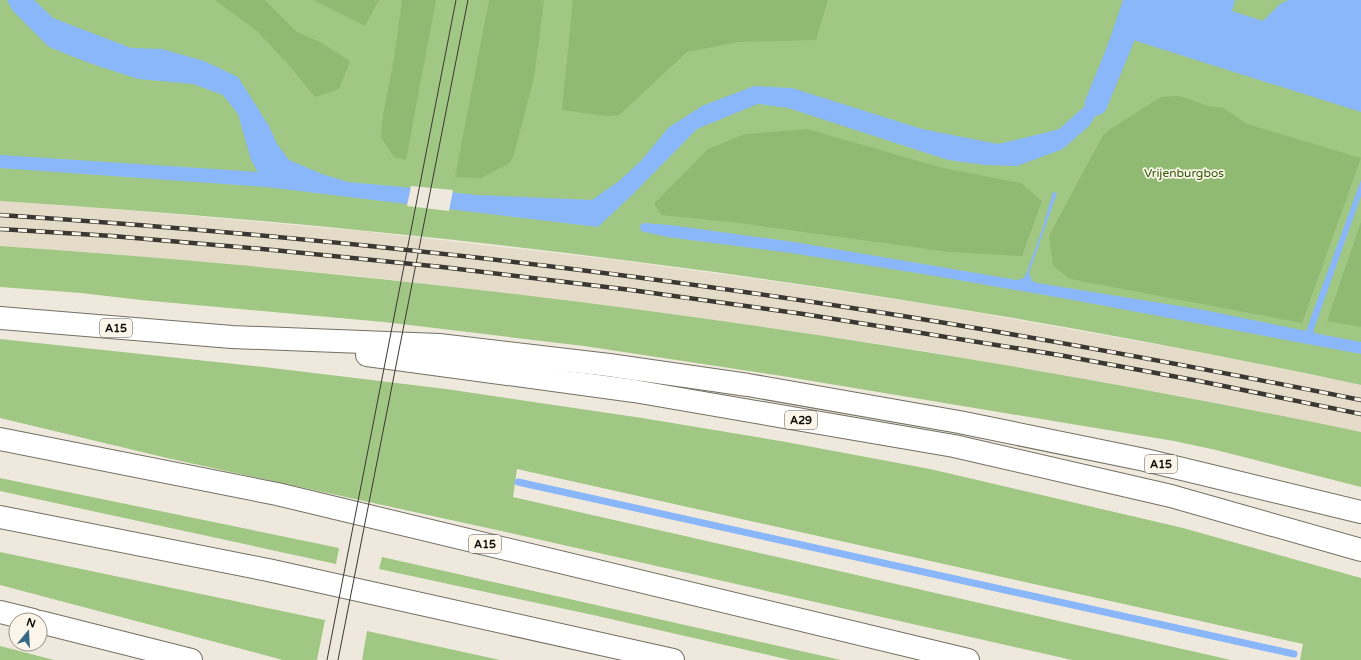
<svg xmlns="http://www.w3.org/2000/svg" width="1361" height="660" font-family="'Varela Round',sans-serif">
<rect width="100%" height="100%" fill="#eee9dc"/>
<path fill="#e4dcc8" d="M0,201l91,6 271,24 262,30 162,22 146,22 137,24 130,23 162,33v47l-171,-34 -265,-47 -146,-22 -162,-22 -259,-31 -271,-24 -87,-6z"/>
<g fill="#a0c784">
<path d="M0,0h1361v385c-448,-96 -904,-155 -1361,-184z"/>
<path d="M0,246c458,31 911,93 1361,186v55l-145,-37 -42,-9 -398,-66 -192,-29 -200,-24 -243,-22 -60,-7 -81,-6z"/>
<path d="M0,339l264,28 182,22 196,29 144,24 144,27 253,59 178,50v82h-61l3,-16 -786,-175 -4,28 718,163h-159l-566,-128 -339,-74 -167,-40z"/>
<path d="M0,478l339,70 -3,16 -336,-73z"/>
<path d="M0,552l325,68 -8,40h-34l-283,-75z"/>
<path d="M382,557l459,103h-51l-197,-45 -214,-46z"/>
<path d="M367,631l133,29h-138z"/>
<path d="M0,646l54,14h-54z"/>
</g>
<g fill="#90ba72">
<path d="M215,0h50l32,32 23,10 30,19 -11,28 -24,8 -28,-34 -30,-32z"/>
<path d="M313,0h66l-14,26z"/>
<path d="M402,0h34l-30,160 -12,-3 -13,-20 2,-22 11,-57z"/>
<path d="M489,0h55l-10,78 -20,76 -4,9 -29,15 -26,-1z"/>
<path d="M573,0h255l-12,40 -78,2 -51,10 -68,63 -12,1 -45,-6z"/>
<path d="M1177,96c15,2 30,13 45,11l25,17 114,34 -59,165 -232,-44 -17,-13 -4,-30 54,-101 9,-7 49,-31z"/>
<path d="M807,129l136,39 78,15 21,18 -20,55 -72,-4 -211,-29 -77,-8 -8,-11 54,-55 37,-15z"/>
<path d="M1361,222v105l-34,-6z"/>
</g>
<g fill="#8ab6fa">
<path d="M7,0h27l19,18 78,30 31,1 42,12 34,16 31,49 8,18 12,16 33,14 26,8 44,4 85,9 115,5 27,-19 23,-21 26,-32 34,-22 52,-20 38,2 130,41 76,15 46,-11 15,-4 26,-23 9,-17 4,-16 17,5 -13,27 -12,20 -27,24 -46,17 -32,-1 -37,-5 -160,-52 -30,-4 -61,25 -65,66 -34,32 -332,-40 -266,-19v-13l258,17 -7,-12 -13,-46 -15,-19 -30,-11 -55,-5 -49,-16 -40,-16 -36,-36z"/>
<path d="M1123,0h112l-3,11 31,10 17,-17 8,-4h73v112l-228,-72 -12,25 -18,-6z"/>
<path d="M1361,180v16l-47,133v4l47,9v12l-288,-54 -138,-24 -144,-23 -124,-16 -26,-6 -1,-6 4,-2 26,2 124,17 223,38 7,-2 3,-6 15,-42 11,-38 4,1 -28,80 3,8 5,2 167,27 102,21z"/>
</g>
<path fill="#eee9dc" d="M411,186l42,4 -4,21 -42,-5z"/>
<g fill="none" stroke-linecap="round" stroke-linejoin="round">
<path stroke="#8ab6fa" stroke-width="7" d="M518,482l776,172"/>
<path stroke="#8ab6fa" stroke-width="23" d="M1096,104l32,-78 28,-26"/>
<g stroke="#736f63" stroke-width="24">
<g id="highway">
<path d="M0,318l232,19 207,8 170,20 139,20 211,37 186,38 216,52"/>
<path d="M367,355l267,36 320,55 217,50 190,54"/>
<path d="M0,439l277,55 691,166"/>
<path d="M0,517l268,53 405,90"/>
<path d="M0,612l33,8"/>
<path d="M40,622l151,38"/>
</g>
</g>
<use href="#highway" stroke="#fff" stroke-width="22"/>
<g stroke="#3b3833" stroke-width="1">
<path d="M327,660l129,-660"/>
<path d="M338,660l130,-660"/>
</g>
<g stroke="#3b3833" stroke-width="4.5">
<g id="rail">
<path d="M0,215c290,19 578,50 865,95 166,26 331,57 496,90"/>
<path d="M0,229l112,7 161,14 169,17 189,23 172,24 256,41 140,26 162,33"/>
</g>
</g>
<use href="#rail" stroke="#fbf6e9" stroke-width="3" stroke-dasharray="9" stroke-linecap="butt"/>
</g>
<g text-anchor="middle" stroke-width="3.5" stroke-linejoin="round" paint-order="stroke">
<g fill="#fbf6e9" stroke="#54524b" stroke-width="1">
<rect x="100" y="319" width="32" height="18" rx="3"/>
<rect x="785" y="411" width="32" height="18" rx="3"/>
<rect x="1145" y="455" width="32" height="18" rx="3"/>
<rect x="469" y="535" width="32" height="18" rx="3"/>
</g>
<g font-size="11" font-weight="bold" fill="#0d0b07">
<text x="116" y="332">A15</text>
<text x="801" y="424">A29</text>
<text x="1161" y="468">A15</text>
<text x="485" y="548">A15</text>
</g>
<g font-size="12" fill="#305606" stroke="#fbf6e9">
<text x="1184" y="177">Vrijenburgbos</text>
</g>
</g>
<g transform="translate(28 632) rotate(18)"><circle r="19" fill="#fbf6e9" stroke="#9c988f"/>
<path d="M0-3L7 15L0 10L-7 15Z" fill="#356a86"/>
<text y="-6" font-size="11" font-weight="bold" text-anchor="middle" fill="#0d0b07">N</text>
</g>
</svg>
